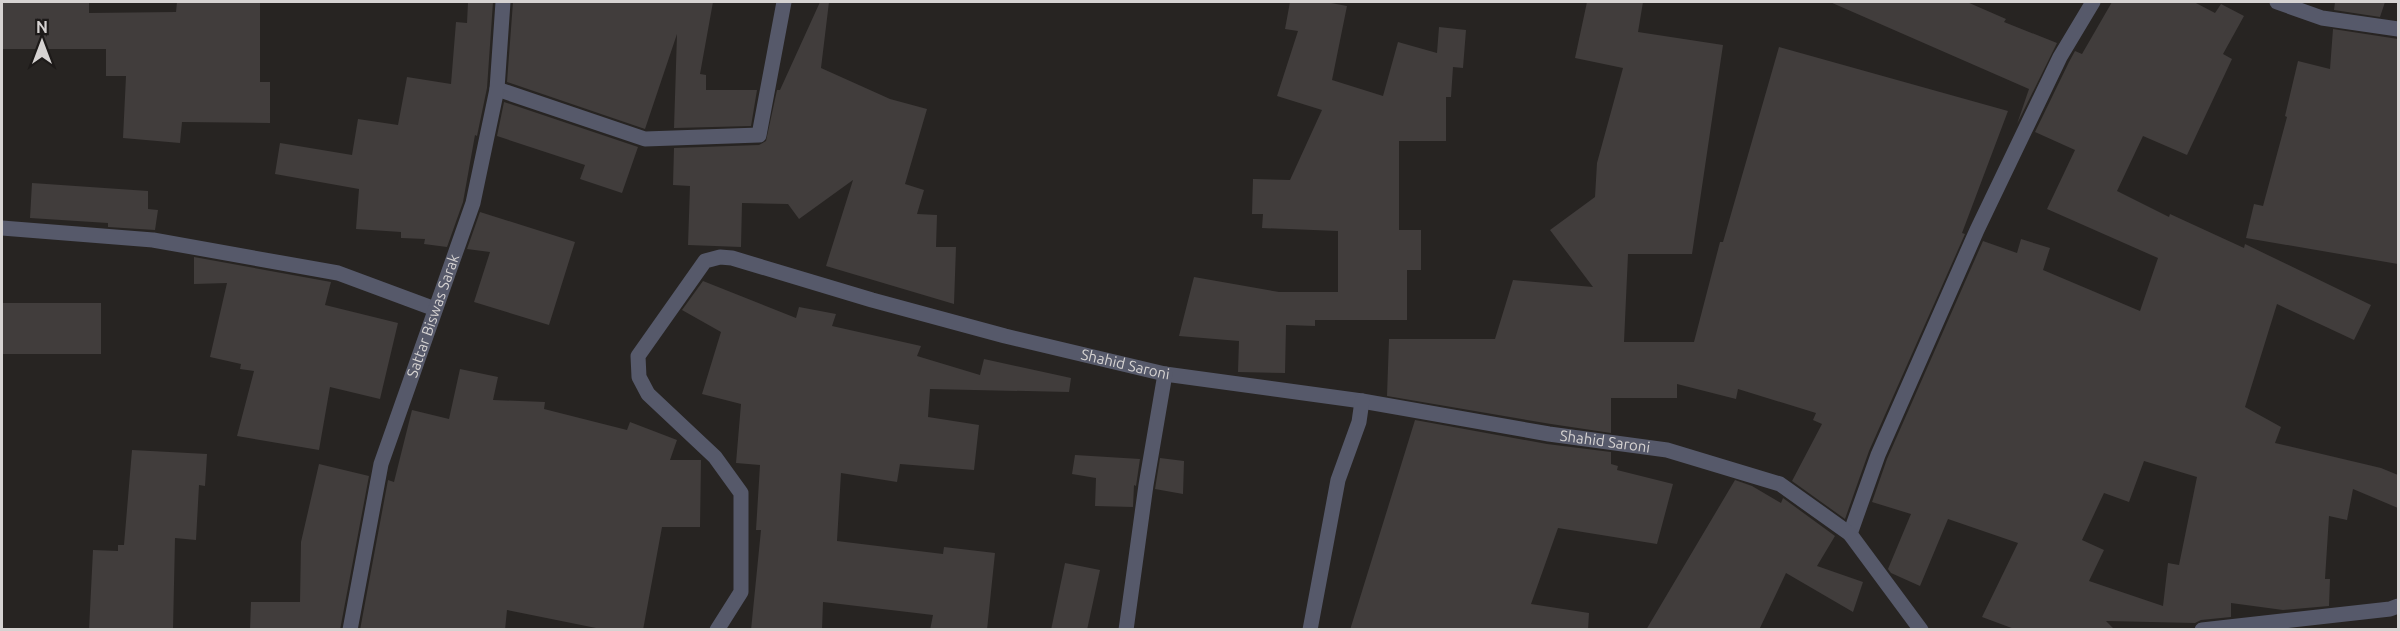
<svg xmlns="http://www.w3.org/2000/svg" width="2400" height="631" font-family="Ubuntu,sans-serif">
<rect width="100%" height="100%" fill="#272422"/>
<g fill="#413d3c" fill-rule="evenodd">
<path d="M2,2h87v11l87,-1 1,-10h83v80h10v41l-88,-1 -2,21 -57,-5 3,-62h-20v-27h-104z"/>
<path d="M468,2h25l-6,86 -10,48 -2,-1 -12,67 -16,45 -23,-3 1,-5 -24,-1v-6l-45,-3 3,-40 -84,-15 5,-31 72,12 6,-36 40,6 9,-48 44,7 5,-62 11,1z"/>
<path d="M513,2h200l-13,72 6,1v15h51l-6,36 -77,2 3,-94 -32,95 -138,-47z"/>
<path d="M820,2h9l-8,66 69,31 37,10 -22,75 19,6 -7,24 20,1 -1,32h20l-2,57 -128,-38 27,-86 -54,39 -11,-15 -46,-1 -1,44 -53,-2 2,-59 -17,-1 1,-37 85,-3 7,-4 11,-51h3z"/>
<path d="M1290,2h36l21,4 -15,74 51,16 15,-54 39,11 2,-26 27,3 -3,38 -10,-1 -2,30h-5v44h-47v89h22v40h-14v50h-92v6l-29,-1 -1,48 -47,-1 1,-31 -60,-5 15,-59 85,15h59v-61l-76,-3 1,-14h-11l1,-35 37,1 32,-70 -45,-14 21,-65 -13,-2z"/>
<path d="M1587,2h56l-5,30 85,13 -31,209h-64l-4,88h70l26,-100h3l56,-195 229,64 -46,122 3,1 -96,217 -24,68 -53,-38 30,-57 -9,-4 3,-7 -78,-24 -2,10 -59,-15v14h-66v35l-60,-9 -164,-28 2,-57h106l18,-59 80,7 -43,-57 45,-33 2,-34 26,-95 -48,-10z"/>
<path d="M1830,2h137l39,17 -2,3 53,21 -40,81 12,-35z"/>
<path d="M2112,2h82l21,11 6,-9 23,12 -21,38 9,5 -45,96 -44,-19 -26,55 52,26 1,-3 74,34 1,-4 126,61 -17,35 -77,-36 -32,103 36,20 -6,16 106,25 17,7v33l-45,-19 -6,31 -18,-4 -4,63h5l-1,27 -46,4 -52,-7v14l-30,3 -6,3 -89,-2 9,9h-98l-35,-13 36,-74 -70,-24 -28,67 -29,-13 -3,-4 23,-55 -39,-12 15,-43 96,-218 34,12 4,-14 29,9 -7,22 97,41 18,-53 -111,-49 28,-59 -40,-18 34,-70 6,-11 7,3zM2144,461l53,16 -18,88 -11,-2 -5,43 -74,-25 15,-31 -22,-10 22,-47 25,9z"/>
<path d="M2335,2h50l-5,15 -46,-7z"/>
<path d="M2333,29l65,10v225l-152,-26 8,-34 9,2 24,-89 -2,-1 13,-55 32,8z"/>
<path d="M504,102l134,45 -16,46 -42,-14 5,-14 -88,-29z"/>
<path d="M32,183l116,8v18l10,1 -3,20 -47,-3v-4l-78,-5z"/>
<path d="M480,212l95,30 -26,83 -75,-23 16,-50 -23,-3z"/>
<path d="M194,257l137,25 -6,23 73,18 -18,76 -50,-12 -11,63 -82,-14 17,-65 -14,-2 1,-5 -31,-7 17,-74 -33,1z"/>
<path d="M703,281l93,37 3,-11 37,7 -4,12 89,20 -4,10 63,19 4,-16 87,19 -2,14 -139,-3 -2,28 51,8 -5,45 -74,-6 -3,18 -56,-9 -4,68 106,13 1,-7 51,6 -8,77h-57l3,-15 -110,-13 -1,28h-71l10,-100h-5l4,-65 -24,-2 5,-59 -39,-10 19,-62 -39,-22z"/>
<rect x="3" y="303" width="98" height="51"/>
<path d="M460,369l38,8 -5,23 52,2 -1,7 83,21 3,-8 47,18 -7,20h31l-1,67h-38l-19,103h-37l-99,-20 -2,20h-145l28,-150 6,2 18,-72 37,9z"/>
<path d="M1415,420l132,24 64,8v12l7,2 -1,4 56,14 -16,60 -99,-16 -27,76 58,9 -1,17h-238z"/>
<path d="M132,450l75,4 -2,32 -6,-1 -3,55 -21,-2 -2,92h-84l4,-80 25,1v-6h6z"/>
<path d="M1075,455l65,4 -4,27 -2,-1 -1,22 -38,-1 1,-28 -24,-4z"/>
<path d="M1160,458l24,3 -1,33 -28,-5z"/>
<path d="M319,464l50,12 -29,154h-90l1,-28h49l1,-60z"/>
<path d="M1735,480l17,6 29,17 2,-5 52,38 -18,30 46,16 -10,30 -67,-39 -27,57h-113z"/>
<path d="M1065,563l35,7 -13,60h-36z"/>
</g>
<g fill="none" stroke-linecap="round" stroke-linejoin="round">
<path stroke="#56596a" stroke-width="15" d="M1850,534l28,-79 99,-225 83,-173 33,-55"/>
<g stroke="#56596a" stroke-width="15">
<path d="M2277,2l45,16 76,11"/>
<path d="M497,89l148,50 114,-4 25,-133"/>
<path d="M2,228l151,12 185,33 97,36"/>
<path id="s1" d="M350,630l31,-166 92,-261 24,-114 6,-87"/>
<path id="s2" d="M717,630l24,-38v-99l-26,-36 -67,-63 -9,-17 -1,-21 67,-95 15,-4 12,1 140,42 133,36 160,38 197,27 187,33 118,16 113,34 70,50 71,96"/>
<path d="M1126,630l20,-145 19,-111"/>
<path d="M1310,630l28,-150 21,-58 3,-21"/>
<path d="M2202,630l188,-21 8,-3"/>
</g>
</g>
<g text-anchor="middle" stroke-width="5" stroke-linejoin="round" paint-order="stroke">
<g font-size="15" fill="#d6d3d2" stroke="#1d1a19">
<text dy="5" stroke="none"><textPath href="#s1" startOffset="326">Sattar Biswas Sarak</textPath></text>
<text dy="5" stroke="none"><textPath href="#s2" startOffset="872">Shahid Saroni</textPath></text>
<text dy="5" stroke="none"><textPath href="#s2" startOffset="1358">Shahid Saroni</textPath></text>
</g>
</g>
<rect width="2400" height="631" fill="none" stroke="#d6d3d2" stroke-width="6"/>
<g transform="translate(42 42)" stroke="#1d1a19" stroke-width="4.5" paint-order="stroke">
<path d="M0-4.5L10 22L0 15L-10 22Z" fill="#d6d3d2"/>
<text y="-9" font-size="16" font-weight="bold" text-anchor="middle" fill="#d6d3d2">N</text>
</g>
</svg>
